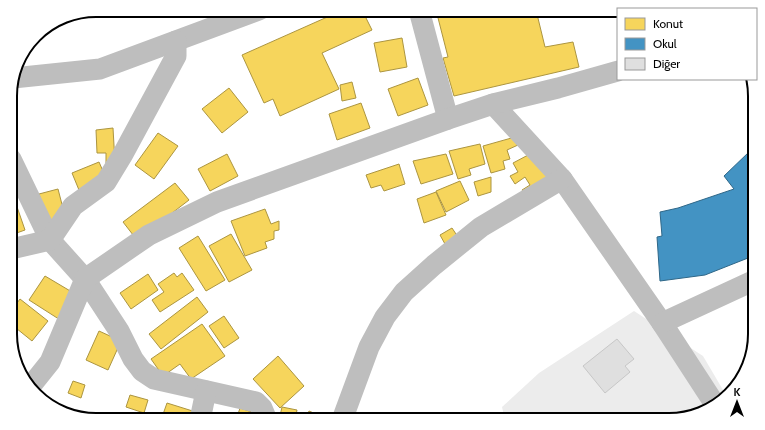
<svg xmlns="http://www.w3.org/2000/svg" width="765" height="430" font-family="Cabin,sans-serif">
<rect width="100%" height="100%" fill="#fff"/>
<path fill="#ececec" d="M634,311l69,45 23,39 -10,11 -42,14h-169l-3,-13 37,-34z"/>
<g fill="#f6d55c" stroke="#ac9540">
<path d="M343,10h19l10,20 -50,23 17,36 -59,27 -7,-17 -9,4 -22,-48z"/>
<path d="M436,10h100l9,37 28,-5 6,25 -125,29 -11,-38 5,-1z"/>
<path d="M402,38l5,29 -27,5 -6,-29z"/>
<path d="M418,78l10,27 -30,11 -10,-27z"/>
<path d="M352,82l4,16 -14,3 -2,-16z"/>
<path d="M229,88l19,24 -26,21 -20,-24z"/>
<path d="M361,103l9,25 -33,12 -8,-26z"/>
<path d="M113,128l2,35h-9v-10h-9l-1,-23z"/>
<path d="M158,133l20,13 -24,33 -19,-14z"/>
<path d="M515,137l3,8 -11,5 3,9 -7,2 2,8 -14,4 -8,-27z"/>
<path d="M480,144l5,20 -16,5 2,6 -13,4 -9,-28z"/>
<path d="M227,154l11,22 -28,15 -12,-22z"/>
<path d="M446,154l7,20 -32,10 -8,-23z"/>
<path d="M530,154l22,28 -24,16 -6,-8 8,-5 -5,-8 -10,7 -5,-8 8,-4 -5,-9z"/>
<path d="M99,162l7,16 -27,12 -7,-17z"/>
<path d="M399,164l6,20 -21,7 -3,-6 -10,3 -5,-13z"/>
<path d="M491,177v15l-13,4 -4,-14z"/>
<path d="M460,181l9,19 -23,12 -10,-21z"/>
<path d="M175,183l14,17 -52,40 -14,-18z"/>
<path d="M11,186l4,12 -4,1z"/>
<path d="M58,189l7,27 -18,5 -8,-27z"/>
<path d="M436,192l10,23 -22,8 -7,-24z"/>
<path d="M15,201l10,29 -14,5v-33z"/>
<path d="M265,209l6,15 8,-3v9l-5,1v8l-9,3 2,6 -22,8 -14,-35z"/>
<path d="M452,228l6,9 -13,7 -5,-9z"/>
<path d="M231,234l21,36 -23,12 -20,-36z"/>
<path d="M198,236l27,44 -19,11 -27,-43z"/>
<path d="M174,273l3,4 5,-4 12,17 -34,22 -8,-12 12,-8 -6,-8z"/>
<path d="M148,274l10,16 -27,19 -11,-16z"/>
<path d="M45,276l32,19 -12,28 -36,-23z"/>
<path d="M197,297l11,15 -47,37 -12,-15z"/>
<path d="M20,299l28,22 -16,20 -21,-17v-13z"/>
<path d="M224,316l15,22 -15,10 -15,-22z"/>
<path d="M202,324l23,32 -34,23 -11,-15 -17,12 -12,-17z"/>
<path d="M99,331l22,10 -13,29 -22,-10z"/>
<path d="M278,356l26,30 -24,22 -27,-29z"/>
<path d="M73,381l12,4 -4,13 -13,-5z"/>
<path d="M130,395l18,5 -4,13 -18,-6z"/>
<path d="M167,403l32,10 -2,7h-36z"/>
<path d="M282,407l15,3 -2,10h-16z"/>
<path d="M240,408l24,8 -1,4h-27z"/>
<path d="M309,411l21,9h-25z"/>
</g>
<path fill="#4393c3" stroke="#2f6788" d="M749,152l6,4v109l-7,-7 -43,17 -45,6 -3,-44 5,-1 -2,-24 18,-4 56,-19 -10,-13z"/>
<path fill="#dfdfdf" stroke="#c7c7c7" d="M617,339l17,20 -9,7 5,6 -25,21 -22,-27z"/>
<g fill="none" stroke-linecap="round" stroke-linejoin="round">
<g stroke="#bebebe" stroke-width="21">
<path d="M419,10l29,109"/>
<path d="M13,78l87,-9 159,-59"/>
<path d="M493,104l69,75 100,144 54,83"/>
<path d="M11,159l39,81 35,39 34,52 14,28 9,12 12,8 102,23 6,6 5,12"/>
<path d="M11,249l39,-9 23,-34 33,-24 17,-28 53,-98v-15"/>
<path d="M662,323l93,-43"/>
<path d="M30,387l20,-25 35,-83 64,-44 68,-33 231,-83 45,-15 65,-16 60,-17"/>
<path d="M200,420l6,-29"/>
<path d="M342,420l27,-73 16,-30 19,-25 30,-27 47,-38 81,-48"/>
</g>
</g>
<path d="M0 0H765V430H0ZM96 17H669A79 79 0 0 1 748 96V334A79 79 0 0 1 669 413H96A79 79 0 0 1 17 334V96A79 79 0 0 1 96 17Z" fill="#fff" fill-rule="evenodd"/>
<path fill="none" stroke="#000" stroke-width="2" d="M96 17H669A79 79 0 0 1 748 96V334A79 79 0 0 1 669 413H96A79 79 0 0 1 17 334V96A79 79 0 0 1 96 17Z"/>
<rect x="617" y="8" width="140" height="72" fill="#ffffff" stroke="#999999"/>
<rect x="625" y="18" width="20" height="12" fill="#f6d55c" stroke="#999999"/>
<text x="653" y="28" font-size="12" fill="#000000">Konut</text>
<rect x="625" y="38" width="20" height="12" fill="#4393c3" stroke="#999999"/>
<text x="653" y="48" font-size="12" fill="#000000">Okul</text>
<rect x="625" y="58" width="20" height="12" fill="#dfdfdf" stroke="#999999"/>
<text x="653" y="68" font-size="12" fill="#000000">Diğer</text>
<g transform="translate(737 402)" stroke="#ffffff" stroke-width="3" paint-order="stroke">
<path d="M0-3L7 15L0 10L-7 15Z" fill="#000000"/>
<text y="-6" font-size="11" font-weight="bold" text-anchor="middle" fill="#000000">K</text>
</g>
</svg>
